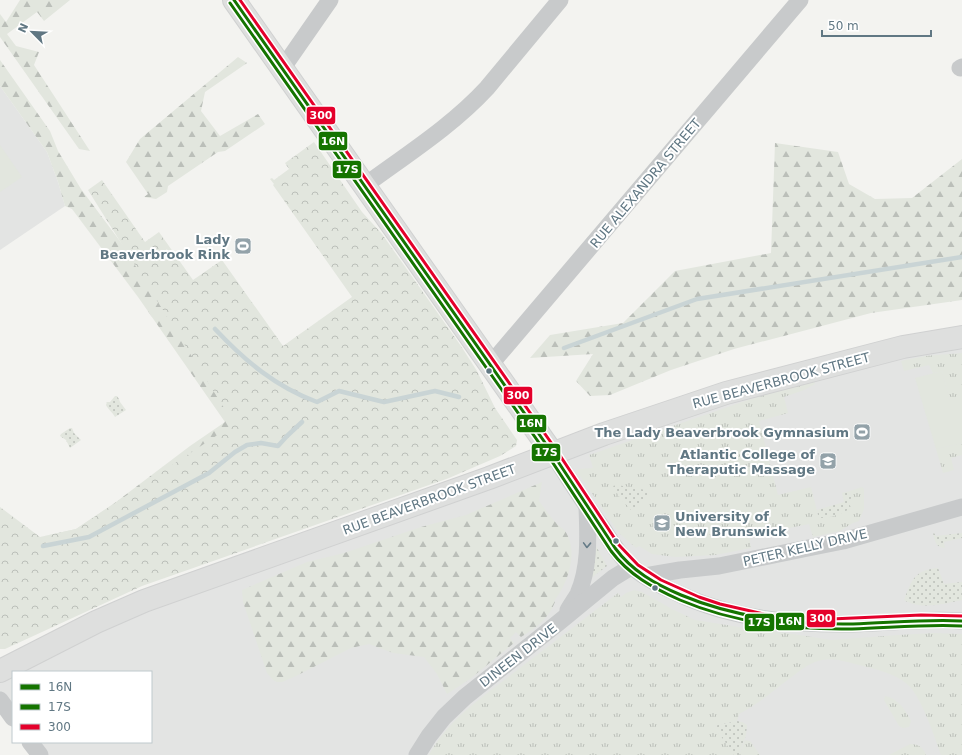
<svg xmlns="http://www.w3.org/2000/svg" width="962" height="755" font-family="'DejaVu Sans',sans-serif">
<defs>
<pattern id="grass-tufts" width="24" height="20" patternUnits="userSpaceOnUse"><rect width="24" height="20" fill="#e2e6de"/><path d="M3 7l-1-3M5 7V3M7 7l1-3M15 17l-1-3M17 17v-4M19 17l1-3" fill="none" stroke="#bbbfb9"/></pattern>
<pattern id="forest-firs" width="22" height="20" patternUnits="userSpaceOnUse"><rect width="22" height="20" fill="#e2e6de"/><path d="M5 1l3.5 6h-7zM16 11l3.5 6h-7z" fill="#bbbfb9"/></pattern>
<pattern id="park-crowns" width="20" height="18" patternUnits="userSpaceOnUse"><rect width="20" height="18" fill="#e2e6de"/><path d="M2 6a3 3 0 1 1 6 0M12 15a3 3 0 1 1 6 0" fill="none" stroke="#bbbfb9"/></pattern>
<pattern id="garden-dots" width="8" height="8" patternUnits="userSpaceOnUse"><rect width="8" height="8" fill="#e2e6de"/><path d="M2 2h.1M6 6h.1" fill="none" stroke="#bbbfb9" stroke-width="1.8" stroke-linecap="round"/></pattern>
</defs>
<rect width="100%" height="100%" fill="#f3f3f0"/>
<g fill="#e3e4e3">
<path d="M0,86l47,66 11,30 7,24 -65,44z"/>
<path d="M962,337v418h-922l-10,-13h121v-70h-138v46l-13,-18v-29l96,-49 508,-188z"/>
</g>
<g fill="url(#grass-tufts)">
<path d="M962,353v43l-12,4 -8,-29 -9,2 -4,-8 -25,6 -3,-10 24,-5z"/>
<path d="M814,380l1,4 -11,6 -20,7 4,16 -29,8 19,74 33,-8 7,28 31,-12 2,-5 -1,-7 12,-4 2,2v20l-5,12 -6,2 -13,8 -27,6 -4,-13 -60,12 2,12 -36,7 -40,2 -23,-3 -13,-8 -3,2 -17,-15 -41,-60v-4l15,-1 -4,-13 159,-55z"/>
<path d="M962,443v12l-11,3 3,12 -11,3 -7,-24z"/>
<path d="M634,590l8,2 30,17 23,11 63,10 35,4 38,6 67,-5 36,-2 28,1v121h-21c-7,-19 -19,-58 -34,-71 -12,-11 -33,-15 -48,-19 -16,-4 -28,-9 -44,-3 -10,4 -18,11 -26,17 -16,12 -32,26 -50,35l-2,7 -23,5 20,29h-305c19,-36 55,-59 87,-84 34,-26 68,-52 102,-78l3,4 5,-4z"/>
<path d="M885,696c13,2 21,15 26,25l-2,6 -6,1 -4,-2 -15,-26z"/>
<path d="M745,740l5,1 10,14h-21z"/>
<path d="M910,744c8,0 13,3 16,11h-37z"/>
</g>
<g fill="url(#forest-firs)">
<path d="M20,0h50l-26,21 -7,-9 -30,22 9,12 23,6 -5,13 56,86 -11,-2 -79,-112v-23l6,8z"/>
<path d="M238,57l9,6 -42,29 -4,19 19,25 38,-22 7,10 -40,27 -7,1 -50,34 -1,6 -11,7 -12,-2 4,-3 -22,-32 14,-23z"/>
<path d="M0,60l50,71 8,20 23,38 89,119 83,82 -22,110 -191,37 36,-8 40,-27 74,-56 35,-24 -87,-125 -66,-88 -7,-3 -7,-24 -11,-30 -47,-66z"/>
<path d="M775,143l63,9 11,32 26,15 37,-1 50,-39v141l-91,13 -137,36 -63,21 -61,25 -20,1 -14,-15 17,-27 -63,4 20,-23 73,-12 52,-52 96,-18z"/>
<path d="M542,482l-3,19c6,8 12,17 19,24 2,2 6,4 7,6 14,20 3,53 -11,70l1,1c-6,16 -19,26 -34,35l-5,-5 -6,6 4,5 -44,36 -23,15 -10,-20 -13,-17 -31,-4 -24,-9 -18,4 -55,28 -14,6h-5l-4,-2 -6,-7 -24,-71 -1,-12 65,-28 37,-9 77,-26 45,-12z"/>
</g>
<path fill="url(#park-crowns)" d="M314,142l48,70 20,22 79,112 16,25 18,37 22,32 -1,6 -16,10 -51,22 -307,108 -137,63h-5v-142l40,30 36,-8 158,-105 -146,-234 14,-10 43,62 14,-10 34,48 29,-20 61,86 69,-49 -79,-112 1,-1 -4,-5 2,-1 2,2 15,-11 -4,-6z"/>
<g fill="url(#garden-dots)">
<path d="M115,396h2l2,3 1,3 6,8 -11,7c-2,-4 -8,-9 -9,-12l1,-3h3z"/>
<path d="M70,428h2l2,5 7,7 -11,8 -4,-8 -6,-4 1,-2z"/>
<path d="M617,485l29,5 6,3 -17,18h-3l-12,-13 -7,-12z"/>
<path d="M850,491l1,7 -2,5 2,5c-10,6 -19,10 -31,10l-2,-3 -1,-5 27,-8 -2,-9z"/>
<path d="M934,533l2,3 26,-3v5l-18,4 1,6c-10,-1 -9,-6 -12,-14z"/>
<path d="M596,546l11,20 -16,12z"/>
<path d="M938,568l6,16 18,-2v18c-18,4 -42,10 -58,0 8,-20 10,-30 34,-32z"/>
<path d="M737,721l5,1 5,3 -1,10 -7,20h-5l-20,-29z"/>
</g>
<g fill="#e2e6de">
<path d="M0,145l22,32 -22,15z"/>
<path d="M942,371l8,29 12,-4v47l-26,6 -21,-71z"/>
</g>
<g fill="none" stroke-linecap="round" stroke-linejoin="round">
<g stroke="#c9d4d5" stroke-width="4.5">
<path d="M215,329c30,32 61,58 102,73l22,-11 45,11 51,-11 24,6"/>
<path d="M564,348l133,-49 265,-42"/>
<path d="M43,546l46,-9 120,-64 26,-21 12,-7 14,-2 17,3 9,-10 15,-14"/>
</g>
<g stroke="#d0d1d1" stroke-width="24">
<g id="secondary">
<path d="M234,0l319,454"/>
<path d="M0,671l96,-49 48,-21 345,-123 115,-44 122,-41 177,-46 59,-10"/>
</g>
</g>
<g stroke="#c8cacb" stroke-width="17">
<path d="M960,68l2,-1"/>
<path d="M282,69l48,-69"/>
<path d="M364,186c42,-31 88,-60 123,-98l73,-88"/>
<path d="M490,365l310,-365"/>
<path d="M553,454c16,25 32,51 50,75 8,13 16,26 27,36 13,12 31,21 47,28 54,26 117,32 176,31 37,-1 73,-6 109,-3"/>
<path d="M645,576l35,-6 39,-4 89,-18 35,-7 119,-34"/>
<path d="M568,610c3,-5 7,-11 10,-16 12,-27 10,-59 9,-87"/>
<path d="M0,700l13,18"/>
<path d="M30,742l10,13"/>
<path d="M417,755l12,-19 15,-19 21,-20 93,-74 55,-45 18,-11"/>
</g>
<use href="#secondary" stroke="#dedfde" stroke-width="22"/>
<g stroke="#fff" stroke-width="6">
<path id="bus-1" d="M234,0l319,454 62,94c17,23 40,36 66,47 55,23 113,30 172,29 36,-1 72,-5 109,-3"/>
</g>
<g stroke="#fff" stroke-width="6">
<path id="bus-2" d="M230,3l319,454 62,94c18,24 42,37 69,49 54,23 113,30 172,29 37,-1 73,-5 110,-3"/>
</g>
<g stroke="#fff" stroke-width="6">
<path id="bus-3" d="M240,0l317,451 62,94 19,20 23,15 38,17 21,7 44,10 22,3 45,2 90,-4 41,1"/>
</g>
<use href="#bus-1" stroke="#157400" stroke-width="3"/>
<use href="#bus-2" stroke="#157400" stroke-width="3"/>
<use href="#bus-3" stroke="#e4002b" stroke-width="3"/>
</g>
<defs><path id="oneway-chevron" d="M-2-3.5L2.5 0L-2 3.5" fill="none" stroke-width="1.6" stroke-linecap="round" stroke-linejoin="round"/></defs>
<use stroke="#657b87" href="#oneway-chevron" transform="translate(587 545) rotate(92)"/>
<defs>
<g id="stadium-square" transform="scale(0.9)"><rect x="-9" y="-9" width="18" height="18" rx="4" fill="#93a2a9" stroke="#fff"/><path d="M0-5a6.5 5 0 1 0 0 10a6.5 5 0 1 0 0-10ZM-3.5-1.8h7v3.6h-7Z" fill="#fff"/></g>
<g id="university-square" transform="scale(0.9)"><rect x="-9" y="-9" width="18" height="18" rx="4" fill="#93a2a9" stroke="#fff"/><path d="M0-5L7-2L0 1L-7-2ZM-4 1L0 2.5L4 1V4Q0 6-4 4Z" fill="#fff"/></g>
</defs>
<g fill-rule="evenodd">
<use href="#stadium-square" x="243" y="246"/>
<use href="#stadium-square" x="862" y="432"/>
<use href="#university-square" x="828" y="461"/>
<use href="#university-square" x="662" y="523"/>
</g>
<g fill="#607783" stroke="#fff" stroke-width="1.5">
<circle cx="489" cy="371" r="3.5"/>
<circle cx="616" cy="541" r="3.5"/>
<circle cx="655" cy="588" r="3.5"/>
</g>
<g text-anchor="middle" stroke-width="4" stroke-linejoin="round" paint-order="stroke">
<g font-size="13" fill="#607783" stroke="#fff">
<text transform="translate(645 183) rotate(-50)" y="5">RUE ALEXANDRA STREET</text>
<text transform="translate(781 380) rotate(-15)" y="5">RUE BEAVERBROOK STREET</text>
<text transform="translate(429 499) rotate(-20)" y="5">RUE BEAVERBROOK STREET</text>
<text transform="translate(805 547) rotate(-13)" y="5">PETER KELLY DRIVE</text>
<text transform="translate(518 655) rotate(-38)" y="5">DINEEN DRIVE</text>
</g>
<g font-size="13" font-weight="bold" fill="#607783" stroke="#fff" text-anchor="end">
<text x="230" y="244">Lady<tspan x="230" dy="15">Beaverbrook Rink</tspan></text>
<text x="849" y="437">The Lady Beaverbrook Gymnasium</text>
<text x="815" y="459">Atlantic College of<tspan x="815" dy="15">Theraputic Massage</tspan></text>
<text x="675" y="521" text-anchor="start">University of<tspan x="675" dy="15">New Brunswick</tspan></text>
</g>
</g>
<g stroke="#fff" stroke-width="1.5">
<rect x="306" y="106" width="30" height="19" rx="4" fill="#e4002b"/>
<rect x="318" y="131" width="30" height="20" rx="4" fill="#157400"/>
<rect x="332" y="160" width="30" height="19" rx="4" fill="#157400"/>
<rect x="503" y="386" width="30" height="19" rx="4" fill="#e4002b"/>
<rect x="516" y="414" width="31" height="19" rx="4" fill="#157400"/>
<rect x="531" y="443" width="30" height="19" rx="4" fill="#157400"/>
<rect x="806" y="609" width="30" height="19" rx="4" fill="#e4002b"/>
<rect x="775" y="612" width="30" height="19" rx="4" fill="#157400"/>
<rect x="744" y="613" width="31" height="19" rx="4" fill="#157400"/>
</g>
<g font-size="11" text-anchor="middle" font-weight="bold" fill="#fff">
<text x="321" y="119">300</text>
<text x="333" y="145">16N</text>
<text x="347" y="173">17S</text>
<text x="518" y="399">300</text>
<text x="531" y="427">16N</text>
<text x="546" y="456">17S</text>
<text x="821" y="622">300</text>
<text x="790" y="625">16N</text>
<text x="759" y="626">17S</text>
</g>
<rect x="12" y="671" width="140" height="72" fill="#ffffff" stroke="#bfc9cd"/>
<rect x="20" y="684" width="20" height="6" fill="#157400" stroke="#bfc9cd"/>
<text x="48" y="691" font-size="12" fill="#607783">16N</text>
<rect x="20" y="704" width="20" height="6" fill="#157400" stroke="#bfc9cd"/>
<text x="48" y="711" font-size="12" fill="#607783">17S</text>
<rect x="20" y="724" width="20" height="6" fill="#e4002b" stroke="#bfc9cd"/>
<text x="48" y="731" font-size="12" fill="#607783">300</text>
<g transform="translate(32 32) rotate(294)" stroke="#ffffff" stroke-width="3" paint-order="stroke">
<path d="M0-3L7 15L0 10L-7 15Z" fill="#607783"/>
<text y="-6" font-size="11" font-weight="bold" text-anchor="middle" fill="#607783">N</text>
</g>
<path d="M822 30v6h109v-6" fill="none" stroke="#607783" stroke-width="2"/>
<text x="828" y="30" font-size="12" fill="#607783" stroke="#ffffff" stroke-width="3" paint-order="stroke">50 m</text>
</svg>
